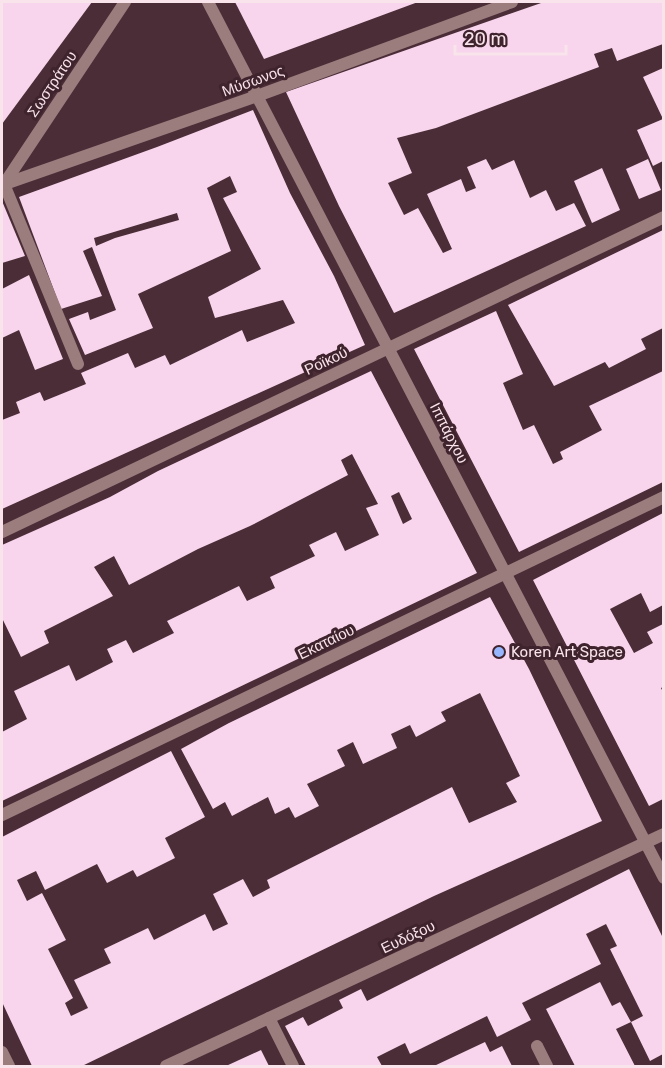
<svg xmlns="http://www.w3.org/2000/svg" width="665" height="1068" font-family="Rubik,sans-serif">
<rect width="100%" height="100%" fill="#4a2d37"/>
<g fill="#f8d5ec" fill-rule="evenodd">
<path d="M2,2h90l-90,122z"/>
<path d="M235,2h183l-154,57z"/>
<path d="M544,2h119v42l-46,17 -5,-13 -18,6 5,13 -163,61 -39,10 15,35 -24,10 16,32 14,-7 25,45 9,-4 -25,-55 34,-15 5,13 10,-4 -9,-21 19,-8 6,11 22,-10 16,38 16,-8 10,21 18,-8 12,23 -192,87 -55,-107 -53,-114z"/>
<path d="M663,68v93l-10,5 -16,-36 26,-11 -20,-42z"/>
<path d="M253,110l37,83 44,83 31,69 -363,164v-89l18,-7 -4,-11 24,-10 4,9 42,-17 -5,-11 47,-20 7,15 30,-13 5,10 72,-35 5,12 48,-19 -12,-23 -68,18 -7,-21 53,-28 -38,-71 14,-6 -7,-16 -23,12 24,63 -93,43 15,34 -68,27 -16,-36 19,-7 2,8 26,-10 -24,-63 -9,4 19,45 -41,13 -42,-112 138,-50zM177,213l2,7 -64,18 -19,8 -2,-8z"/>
<path d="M648,159l13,31 -22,9 -13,-30z"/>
<path d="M602,168l18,42 -28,13 -18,-42z"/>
<path d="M2,201l23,55 -23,7z"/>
<path d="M663,230v98l-22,11 5,10 -37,19 -4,-6 -51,24 -46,-81z"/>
<path d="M29,275l34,84 -28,11 -16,-40 -17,8v-49z"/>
<path d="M496,311l27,63 -20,9 20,47 11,-5 19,39 10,-5 -3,-7 42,-22 -13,-24 74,-35v111l-144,70 -105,-203z"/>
<path d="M371,371l106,202 -475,228v-69l25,-13 -13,-28 55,-26 7,16 37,-19 -6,-13 19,-9 7,13 41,-20 -7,-12 72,-35 8,15 28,-13 -5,-11 45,-21 -6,-11 27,-13 9,19 34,-16 -13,-27 12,-4 -26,-50 -11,6 7,15 -98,51 -52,23 -69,36 -15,-29 -20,11 19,29 -69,35 5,12 -28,14 -19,-39v-73l108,-48 48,-26zM399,492l13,27 -9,5 -12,-28z"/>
<path d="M663,513v92l-13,7 -9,-19 -31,16 24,44 19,-10 -6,-11 16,-8v63l-2,1 2,4v107l-14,7 -116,-226z"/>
<path d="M490,597l39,72 73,152 -168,75 -352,170h-50l-30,-64v-165l169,-86 34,66 -40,21 10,20 -38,19 -4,-7 -26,13 -10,-19 -52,26 -9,-19 -19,9 10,21 15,-8 24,47 -18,9 25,49 -8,5 6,13 17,-8 -14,-28 37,-17 -7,-14 44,-21 6,12 51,-26 8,17 15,-7 -15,-30 30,-15 10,18 17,-9 -3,-8 185,-93 17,36 48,-21 -11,-19 14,-7 -40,-83 -39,19 5,9 -30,16 -6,-12 -19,9 6,14 -34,16 -10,-22 -16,8 8,16 -38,18 12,22 -24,12 -6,-11 -14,7 -7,-17 -36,19 -7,-14 -12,7 -32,-60 48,-26z"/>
<path d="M629,869l34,69v116l-13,7 -19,-39 12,-6 -33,-67 7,-3 -11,-22 -20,10 15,30 -79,39 9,17 -34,17 -10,-21 -77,38 -5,-11 -28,14 5,9h-76l-21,-40 18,-9 5,9 35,-18 -4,-8 22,-11 6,12z"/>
<path d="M600,982l12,24 8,-4 11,20 -15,7 19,37h-60l-29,-57z"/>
<path d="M485,1042l5,10 12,-6 10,20h-78z"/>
<path d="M261,1050l8,16h-43z"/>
</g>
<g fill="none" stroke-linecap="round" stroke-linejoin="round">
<path stroke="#9b7d7e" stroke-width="12" d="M4,184l74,180"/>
<g stroke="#9b7d7e" stroke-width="12">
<path d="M208,2l456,876"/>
<path d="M4,184l121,-182"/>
<path d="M2,185l255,-89 255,-94"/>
<path d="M2,532l662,-315"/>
<path d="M2,815l662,-318"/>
<path d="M269,1018l24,48"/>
<path d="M537,1046l10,20"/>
<path d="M2,1052l7,14"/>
<path d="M166,1066l498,-232"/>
</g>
</g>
<circle fill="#96b6fd" stroke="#3f232d" stroke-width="2" cx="499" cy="652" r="6"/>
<g text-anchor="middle" stroke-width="6" stroke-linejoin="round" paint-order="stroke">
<g font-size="15" fill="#f8e4ea" stroke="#3f232d">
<text transform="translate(253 81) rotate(-20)" y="5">Μύσωνος</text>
<text transform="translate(52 84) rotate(-56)" y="5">Σωστράτου</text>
<text transform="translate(326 361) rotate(-25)" y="5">Ροϊκού</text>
<text transform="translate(449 433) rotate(63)" y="5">Ιππάρχου</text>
<text transform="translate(326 642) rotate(-26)" y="5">Εκαταίου</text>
<text transform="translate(408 937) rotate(-25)" y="5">Ευδόξου</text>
</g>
<g font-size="15" fill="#f8e4ea" stroke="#3f232d" text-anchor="start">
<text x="511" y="657">Koren Art Space</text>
</g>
</g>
<rect width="665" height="1068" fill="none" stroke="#f8e4ea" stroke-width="6"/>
<path d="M455 45v9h111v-9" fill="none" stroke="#f8e4ea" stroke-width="3"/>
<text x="464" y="45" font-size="18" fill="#f8e4ea" stroke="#3f232d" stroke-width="4.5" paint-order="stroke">20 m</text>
</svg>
